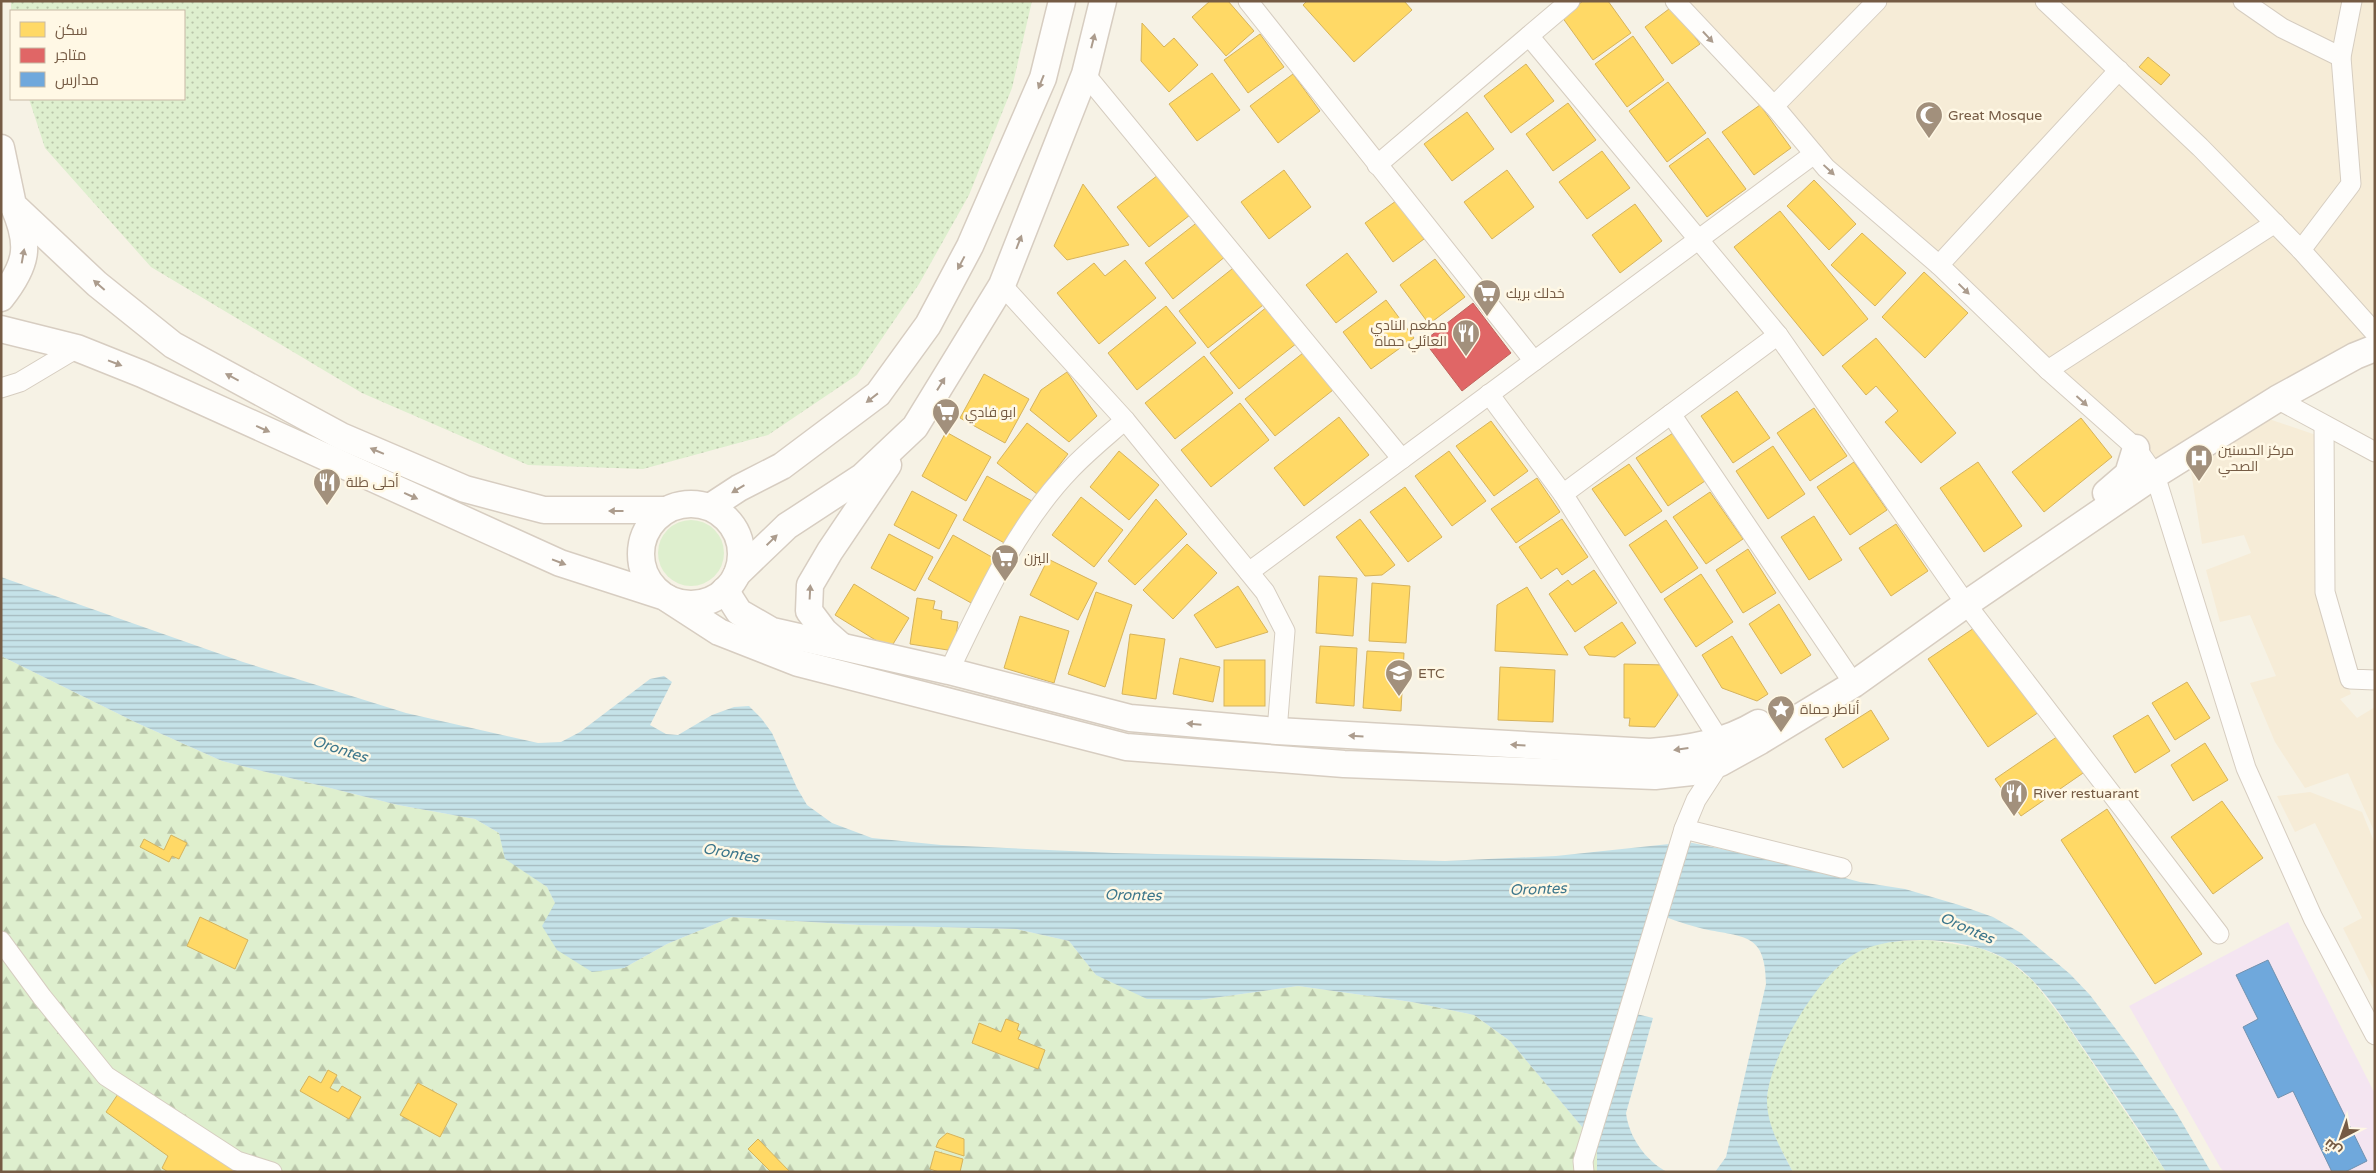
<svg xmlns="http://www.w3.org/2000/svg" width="2376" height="1173" font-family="'Varela Round',Cairo,sans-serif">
<defs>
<pattern id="forest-firs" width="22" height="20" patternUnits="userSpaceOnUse" patternTransform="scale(1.25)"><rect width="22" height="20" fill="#deefce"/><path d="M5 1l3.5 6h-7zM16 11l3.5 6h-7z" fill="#b9c5a9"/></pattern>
<pattern id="park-dots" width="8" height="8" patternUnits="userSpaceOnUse" patternTransform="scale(1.25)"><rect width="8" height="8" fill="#deefce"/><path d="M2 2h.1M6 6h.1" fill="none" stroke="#b9c5a9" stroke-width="1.8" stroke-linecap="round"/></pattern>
<pattern id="water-rules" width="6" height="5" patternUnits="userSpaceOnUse" patternTransform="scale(1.25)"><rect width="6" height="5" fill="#c5e2e8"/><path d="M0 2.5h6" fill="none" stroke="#a5babe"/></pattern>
</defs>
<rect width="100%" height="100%" fill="#f6f2e5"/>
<g fill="#f6ecd7">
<path d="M1685,1h690v349l-220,125 -329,-307z"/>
<path d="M2269,419l47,16 16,205 19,54 -11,5 17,19 18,-11v126l-27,-60 -43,15 -30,-46 -25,-59 26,-7 -26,-61 -30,7 -14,-52 45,-17 -7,-18 -42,9 -11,-73z"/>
<path d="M2310,792l52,20 13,32v148l-32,-64 19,-10 -47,-95 -20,9 -18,-36z"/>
</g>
<path fill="#f4e5f1" d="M2288,922l87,172v78h-151l-4,-5 -91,-161z"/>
<circle fill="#deefce" cx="691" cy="553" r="33"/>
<path fill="url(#forest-firs)" d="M1,656l136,67 85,38 176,44 77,14 24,14 7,26 41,28 8,16 69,65 43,-24 65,-27 128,8 156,4 53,12 27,34 103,25 99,-14 114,16 62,13 36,26 78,93 9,15v23h-1596z"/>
<g fill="url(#park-dots)">
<path d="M11,1h1021l-20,87 -43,107 -50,89 -62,91 -89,60 -125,34 -115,-4 -166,-72 -211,-126 -106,-119 -16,-49h155v-88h-173v30z"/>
<path d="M1928,940l52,8 28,12 25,21 29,37 104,154h-373c-12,-23 -28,-48 -26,-75 4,-46 52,-126 94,-147 21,-10 45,-9 67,-10z"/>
</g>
<path fill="url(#water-rules)" d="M1,577l242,85 163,51 132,30 23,-1 19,-10 70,-53 14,-3 8,6 -22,43 16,9 12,1 34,-20 22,-8 15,-1 12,12 11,15 25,55 10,17 25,18 40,15 69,7 173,8 331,8 111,-5 132,-14 92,19 80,21 45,7 54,16 34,12 28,16 49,41 20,21 45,59 42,60 34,58h-45c-26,-42 -54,-82 -82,-123 -21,-30 -43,-68 -75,-88 -35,-23 -109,-28 -147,-11 -40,17 -92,105 -95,148 -1,26 14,51 26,74h-78l11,-15 40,-173c0,-54 -25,-46 -66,-56 -17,-4 -33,-11 -49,-16l-27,99 29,7 -27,95c3,24 19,47 41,59h-70v-23l-9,-15 -78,-93 -36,-26 -62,-13 -114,-16 -99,14 -52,-1 -51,-24 -27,-34 -53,-12 -156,-4 -128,-8 -65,27 -43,24 -32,4 -35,-22 -15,-24 13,-23 -8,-16 -42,-28 -6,-26 -24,-14 -77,-14 -176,-44 -85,-38 -136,-67z"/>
<g fill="#ffd966" stroke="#d6b35c">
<path d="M1210,1h18l26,30 -28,25 -34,-39z"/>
<path d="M1307,1h97l8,9 -58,52 -51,-57z"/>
<path d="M1583,1h25l23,32 -38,27 -31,-43z"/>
<path d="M1673,6l27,38 -28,20 -27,-37z"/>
<path d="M1142,23l22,24 10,-9 24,27 -29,27 -28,-31z"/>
<path d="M1260,34l24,33 -36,26 -24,-33z"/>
<path d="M1633,36l31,44 -37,27 -32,-43z"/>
<path d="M2148,57l22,18 -9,10 -22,-18z"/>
<path d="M1526,64l28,37 -43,32 -27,-37z"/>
<path d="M1212,73l28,37 -43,31 -28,-37z"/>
<path d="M1293,74l27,37 -42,32 -28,-37z"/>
<path d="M1668,82l38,51 -39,29 -38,-51z"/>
<path d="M1568,103l28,37 -43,31 -27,-37z"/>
<path d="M1760,105l31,43 -37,27 -32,-43z"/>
<path d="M1467,112l27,37 -42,32 -28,-37z"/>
<path d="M1708,138l38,51 -39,28 -38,-51z"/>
<path d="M1602,151l28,37 -43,31 -28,-37z"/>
<path d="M1284,170l27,37 -42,32 -28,-37z"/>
<path d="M1507,170l27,37 -42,32 -28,-37z"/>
<path d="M1158,175l32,40 -41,32 -32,-40z"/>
<path d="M1814,180l42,44 -27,26 -42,-44z"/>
<path d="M1083,184l46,61 -62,15 -13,-14z"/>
<path d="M1396,201l28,38 -31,23 -28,-39z"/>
<path d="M1635,204l27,37 -42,32 -28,-38z"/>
<path d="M1780,211l88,108 -45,37 -89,-109z"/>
<path d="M1199,221l27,35 -53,43 -28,-36z"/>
<path d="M1862,233l44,40 -31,33 -44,-41z"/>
<path d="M1347,253l30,39 -41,31 -30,-38z"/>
<path d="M1435,259l30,38 -36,27 -29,-39z"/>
<path d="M1125,260l31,38 -57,46 -42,-51 37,-30 11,13z"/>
<path d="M1237,265l30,37 -59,46 -29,-37z"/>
<path d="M1924,272l44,41 -43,45 -43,-41z"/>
<path d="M1386,300l28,38 -43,31 -28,-37z"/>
<path d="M1166,306l30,37 -59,47 -29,-37z"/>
<path d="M1268,306l29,37 -58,46 -29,-36z"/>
<path d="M1876,338l80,95 -35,30 -36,-41 13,-11 -22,-25 -10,9 -24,-29z"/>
<path d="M1303,353l30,37 -58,46 -30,-37z"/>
<path d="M1204,356l29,37 -58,46 -30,-36z"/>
<path d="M1067,372l30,44 -28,26 -39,-32 11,-20z"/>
<path d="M984,374l45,25 -24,44 -45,-25z"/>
<path d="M1737,391l33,47 -37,25 -32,-47z"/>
<path d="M1240,403l29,37 -58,47 -30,-37z"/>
<path d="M1814,408l33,48 -37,25 -33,-48z"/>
<path d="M1339,417l30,38 -65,51 -30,-38z"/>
<path d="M2081,418l31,39 -68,55 -32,-40z"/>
<path d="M1491,421l37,50 -34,25 -38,-50z"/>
<path d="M1027,423l41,31 -31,40 -40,-31z"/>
<path d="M946,432l45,25 -25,44 -44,-25z"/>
<path d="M1673,433l32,48 -37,25 -32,-48z"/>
<path d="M1773,446l32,48 -37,25 -32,-48z"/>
<path d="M1119,451l40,34 -30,35 -39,-33z"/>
<path d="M1449,451l37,50 -34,25 -37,-50z"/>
<path d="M1854,462l33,48 -37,25 -33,-48z"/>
<path d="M1978,462l44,64 -38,26 -44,-64z"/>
<path d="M1629,464l33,47 -37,25 -33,-47z"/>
<path d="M987,476l45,25 -24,44 -45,-25z"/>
<path d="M1537,478l23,34 -44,31 -25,-34z"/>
<path d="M1405,487l37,50 -34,25 -38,-50z"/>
<path d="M912,491l45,24 -18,34 -45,-24z"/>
<path d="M1710,492l33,47 -37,25 -33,-47z"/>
<path d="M1081,497l42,33 -29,37 -42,-32z"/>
<path d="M1156,499l31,35 -52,51 -27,-24z"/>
<path d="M1814,516l28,44 -33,20 -28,-43z"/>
<path d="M1360,519l35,46 -13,10 -17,1 -29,-39z"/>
<path d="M1562,519l26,38 -26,18 -5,-7 -16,11 -22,-32z"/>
<path d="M1666,520l32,48 -37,25 -32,-48z"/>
<path d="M1896,524l32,47 -37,25 -32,-48z"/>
<path d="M889,534l44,23 -18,34 -44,-23z"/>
<path d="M953,535l44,25 -24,44 -45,-25z"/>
<path d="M1187,544l30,29 -44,46 -30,-29z"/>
<path d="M1748,549l28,44 -33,20 -27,-43z"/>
<path d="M1048,559l49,24 -19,37 -48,-25z"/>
<path d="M1594,570l23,33 -42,29 -26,-38 19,-14 4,5z"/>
<path d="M1701,574l32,48 -37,25 -32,-48z"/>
<path d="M1319,576l38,2 -4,58 -37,-3z"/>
<path d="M1372,583l38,3 -4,57 -37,-2z"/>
<path d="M854,584l55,34 -19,31 -55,-34z"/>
<path d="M1238,586l30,46 -52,16 -22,-33z"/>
<path d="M1527,587l41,68 -73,-4 2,-46z"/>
<path d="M1096,592l36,13 -27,82 -37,-13z"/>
<path d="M917,598l18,3 -2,8 9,2 -1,8 17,3 -4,29 -44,-7z"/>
<path d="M1779,604l32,51 -30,19 -32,-50z"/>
<path d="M1020,616l49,15 -15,52 -50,-15z"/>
<path d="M1622,622l14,21 -21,14 -26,-2 -5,-8z"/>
<path d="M1980,624l59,88 -51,35 -60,-88z"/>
<path d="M1130,634l35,5 -9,60 -34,-5z"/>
<path d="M1732,636l36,58 -11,7 -35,-13 -20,-33z"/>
<path d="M1320,646l37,2 -3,58 -38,-3z"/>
<path d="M1367,651l37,2 -3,58 -38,-3z"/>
<path d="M1180,658l40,9 -7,35 -40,-8z"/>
<rect x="1224" y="660" width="41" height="46"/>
<path d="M1624,664l41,1 13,30 -23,32 -26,-1 1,-8h-6z"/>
<path d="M1500,667l55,3 -2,52 -55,-2z"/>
<path d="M2187,682l23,36 -35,22 -23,-37z"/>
<path d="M1871,710l18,29 -46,29 -18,-29z"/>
<path d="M2148,715l22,36 -35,22 -22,-37z"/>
<path d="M2061,734l25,37 -65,45 -26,-37z"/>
<path d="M2205,743l23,37 -35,21 -22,-36z"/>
<path d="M2222,801l41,57 -50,36 -42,-57z"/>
<path d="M2107,809l95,145 -47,30 -94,-144z"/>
<path d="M171,835l16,8 -8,16 -7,-3 -3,6 -29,-15 4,-8 20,11z"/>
<path d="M200,917l48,23 -13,29 -48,-23z"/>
<path d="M1006,1019l13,5 -2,6 4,2 -3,7 27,11 -7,19 -66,-26 7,-20 22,9z"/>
<path d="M328,1070l9,5 -7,13 8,4 4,-6 19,11 -12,22 -49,-28 9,-15 12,7z"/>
<path d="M418,1083l39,21 -17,33 -40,-22z"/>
<path d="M120,1091l129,81h-81l-6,-4 6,-12 -62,-44z"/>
<path d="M947,1133l17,6v17l-28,-9 3,-7z"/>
<path d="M758,1139l32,33h-19l-23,-23z"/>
<path d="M935,1151l28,8 -3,13h-21l-9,-3z"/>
</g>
<path fill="#e06666" stroke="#c0635c" d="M1473,303l38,50 -49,38 -38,-50z"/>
<path fill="#6fa8dc" stroke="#7191ae" d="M2268,960l99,201 -22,11h-13l-39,-81 -15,7 -35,-71 15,-8 -22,-44z"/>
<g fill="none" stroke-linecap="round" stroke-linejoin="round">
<g stroke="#d6cdc0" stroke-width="21">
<g id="street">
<path d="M1248,1l286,360"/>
<path d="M1675,1l99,105 52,62 113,97 109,105 88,78 19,27 91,293 67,150 62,117"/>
<path d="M2045,1l155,146 101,103 74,83"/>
<path d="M2243,1l39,27 59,29"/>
<path d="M1529,36l249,299 188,269 253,330"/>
<path d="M1085,74l317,385"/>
<path d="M1774,106l103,-105"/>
<path d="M1377,165l193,-164"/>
<path d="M2301,250l50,-66 -10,-127 11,-56"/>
<path d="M1939,265l180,-195"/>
<path d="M1002,285l123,135 140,172 20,39 -8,100"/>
<path d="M2048,370l227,-147"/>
<path d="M1,388l19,-6 57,-34"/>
<path d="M1489,394l74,100 157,247v22l-24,37 -12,29 -101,332 1,11"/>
<path d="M2277,399l98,53"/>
<path d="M1671,414l183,270"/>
<path d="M2324,425l1,167 25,87 25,1"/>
<path d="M1563,494l215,-159"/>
<path d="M1249,572l565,-418"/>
<path d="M949,671c34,-70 67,-145 122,-202 17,-18 36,-33 54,-49"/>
<path d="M1684,829l158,39"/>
<path d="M1,941l41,56 64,79 131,85 35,11"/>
</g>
</g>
<g stroke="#d7cdc1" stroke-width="29">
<g id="secondary">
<path d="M1,148l12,57 84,79 76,61 168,91 124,53 79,21h121"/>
<path d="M1,298c26,-33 30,-52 13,-91"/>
<path d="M1,329l76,19 65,26 418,189 105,34 54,35 79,31 328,84 218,17 311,12 37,-4 28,-9 40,-22 94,-57 112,-80 189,-129 122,-76 78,-43 20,-8"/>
<path d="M2106,493l22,-19 8,-26"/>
<circle cx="691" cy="554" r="50"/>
<path d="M710,507l29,-19 43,-22 96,-72 50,-69 42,-79 73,-168 19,-77"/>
<path d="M737,574l50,-48 75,-49 53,-50 87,-142 83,-211 18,-73"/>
<path d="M725,590l14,22 33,19 177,40 181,47 147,13 373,21c38,-3 75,-9 108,-29"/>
<path d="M841,646l-17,-15 -15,-20 1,-26 20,-34 58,-86"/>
</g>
</g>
<use href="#street" stroke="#fefdfb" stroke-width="19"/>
<use href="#secondary" stroke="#fefdfb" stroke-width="26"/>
</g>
<defs><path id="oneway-solid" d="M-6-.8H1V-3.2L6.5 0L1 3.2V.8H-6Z" transform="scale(1.25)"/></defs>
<g fill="#ac9c8d">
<use href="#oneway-solid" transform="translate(1708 37) rotate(47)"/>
<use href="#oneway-solid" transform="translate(1093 41) rotate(-76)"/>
<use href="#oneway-solid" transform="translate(1041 82) rotate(112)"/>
<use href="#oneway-solid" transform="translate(1829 170) rotate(43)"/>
<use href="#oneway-solid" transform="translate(1019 242) rotate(-69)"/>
<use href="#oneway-solid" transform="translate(23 256) rotate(-80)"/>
<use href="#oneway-solid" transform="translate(961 263) rotate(118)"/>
<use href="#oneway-solid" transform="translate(99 285) rotate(-139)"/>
<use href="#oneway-solid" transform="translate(1964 289) rotate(44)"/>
<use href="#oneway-solid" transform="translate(115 363) rotate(21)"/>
<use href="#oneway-solid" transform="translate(232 377) rotate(-152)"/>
<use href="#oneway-solid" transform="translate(941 384) rotate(-58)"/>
<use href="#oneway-solid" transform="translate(872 398) rotate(142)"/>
<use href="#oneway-solid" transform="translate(2082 401) rotate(42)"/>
<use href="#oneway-solid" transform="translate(263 429) rotate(24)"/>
<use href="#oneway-solid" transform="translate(377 451) rotate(-157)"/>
<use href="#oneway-solid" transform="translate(738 489) rotate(149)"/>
<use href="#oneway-solid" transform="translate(411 496) rotate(24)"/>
<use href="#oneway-solid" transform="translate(616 511) rotate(180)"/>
<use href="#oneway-solid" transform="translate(772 540) rotate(-44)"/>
<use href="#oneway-solid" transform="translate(559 562) rotate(21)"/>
<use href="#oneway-solid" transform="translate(810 592) rotate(-87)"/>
<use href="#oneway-solid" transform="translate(1194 724) rotate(-175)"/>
<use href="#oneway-solid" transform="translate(1356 736) rotate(-177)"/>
<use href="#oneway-solid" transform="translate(1518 745) rotate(-177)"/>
<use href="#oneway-solid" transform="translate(1681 749) rotate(172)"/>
</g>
<defs>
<g id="mosque-pin" transform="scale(1.4375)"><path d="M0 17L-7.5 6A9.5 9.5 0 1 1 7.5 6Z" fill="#a2907c" stroke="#fff8e5"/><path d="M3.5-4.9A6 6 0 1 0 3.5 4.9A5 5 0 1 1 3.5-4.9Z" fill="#fff"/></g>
<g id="supermarket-pin" transform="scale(1.4375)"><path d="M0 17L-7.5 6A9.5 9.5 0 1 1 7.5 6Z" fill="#a2907c" stroke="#fff8e5"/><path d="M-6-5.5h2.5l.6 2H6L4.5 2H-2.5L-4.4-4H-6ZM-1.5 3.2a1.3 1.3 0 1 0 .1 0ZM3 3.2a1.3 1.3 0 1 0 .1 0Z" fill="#fff"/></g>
<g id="restaurant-pin" transform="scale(1.4375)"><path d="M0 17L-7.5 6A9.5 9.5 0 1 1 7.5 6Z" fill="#a2907c" stroke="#fff8e5"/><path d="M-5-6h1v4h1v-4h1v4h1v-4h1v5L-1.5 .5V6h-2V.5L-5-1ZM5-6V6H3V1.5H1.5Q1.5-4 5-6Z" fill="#fff"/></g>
<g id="hospital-pin" transform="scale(1.4375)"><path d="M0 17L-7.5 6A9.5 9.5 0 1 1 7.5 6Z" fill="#a2907c" stroke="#fff8e5"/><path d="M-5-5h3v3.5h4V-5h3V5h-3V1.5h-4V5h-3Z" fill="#fff"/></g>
<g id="university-pin" transform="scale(1.4375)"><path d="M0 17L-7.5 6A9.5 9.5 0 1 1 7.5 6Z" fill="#a2907c" stroke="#fff8e5"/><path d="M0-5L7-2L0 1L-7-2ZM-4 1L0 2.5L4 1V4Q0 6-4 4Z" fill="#fff"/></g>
<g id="sight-pin" transform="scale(1.4375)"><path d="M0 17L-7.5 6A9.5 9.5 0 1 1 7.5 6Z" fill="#a2907c" stroke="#fff8e5"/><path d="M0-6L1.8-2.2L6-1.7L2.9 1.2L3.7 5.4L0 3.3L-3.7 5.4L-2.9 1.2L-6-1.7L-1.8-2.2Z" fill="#fff"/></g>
</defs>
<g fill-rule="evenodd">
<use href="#mosque-pin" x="1929" y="115"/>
<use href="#supermarket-pin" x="1487" y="293"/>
<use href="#restaurant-pin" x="1466" y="333"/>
<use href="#supermarket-pin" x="946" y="412"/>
<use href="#hospital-pin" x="2199" y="458"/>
<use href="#restaurant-pin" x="327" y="482"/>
<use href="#supermarket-pin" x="1005" y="558"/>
<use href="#university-pin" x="1399" y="673"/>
<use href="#sight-pin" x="1781" y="709"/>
<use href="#restaurant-pin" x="2014" y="793"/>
</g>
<g text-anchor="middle" stroke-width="5" stroke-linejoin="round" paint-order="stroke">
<g font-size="14" fill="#755b44" stroke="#fff8e5" text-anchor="start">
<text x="1948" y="120">Great Mosque</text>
<text x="1506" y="298">خدلك بريك</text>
<text x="1447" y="330" text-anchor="end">مطعم النادي<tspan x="1447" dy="16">العائلي حماه</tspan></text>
<text x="965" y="417">ابو فادي</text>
<text x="2218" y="455">مركز الحسنين<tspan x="2218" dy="16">الصحي</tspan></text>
<text x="346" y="487">أحلى طلة</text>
<text x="1024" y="563">اليزن</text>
<text x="1418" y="678">ETC</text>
<text x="1800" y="714">أناطر حماة</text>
<text x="2033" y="798">River restuarant</text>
</g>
<g font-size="15" font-style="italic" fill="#3c768b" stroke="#fff8e5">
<text transform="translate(340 749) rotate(18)" y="5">Orontes</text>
<text transform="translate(731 853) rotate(10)" y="5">Orontes</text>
<text transform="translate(1538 889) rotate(-2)" y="5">Orontes</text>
<text transform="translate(1133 895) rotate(1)" y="5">Orontes</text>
<text transform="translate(1967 928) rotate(24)" y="5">Orontes</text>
</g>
</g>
<rect width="2376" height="1173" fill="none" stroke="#755b44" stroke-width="5"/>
<rect x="10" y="10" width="175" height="90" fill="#fff8e5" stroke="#c8b9a5"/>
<rect x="20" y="22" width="25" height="15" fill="#ffd966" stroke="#c8b9a5"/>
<text x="55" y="35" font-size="15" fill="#755b44">سكن</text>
<rect x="20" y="48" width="25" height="15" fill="#e06666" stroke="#c8b9a5"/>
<text x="55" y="60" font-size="15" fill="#755b44">متاجر</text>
<rect x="20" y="72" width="25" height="15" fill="#6fa8dc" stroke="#c8b9a5"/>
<text x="55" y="85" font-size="15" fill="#755b44">مدارس</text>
<g transform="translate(2341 1138) rotate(221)" stroke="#fff8e5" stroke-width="4" paint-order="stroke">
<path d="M0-4L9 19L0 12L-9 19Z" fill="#755b44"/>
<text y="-8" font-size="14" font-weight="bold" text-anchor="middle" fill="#755b44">ش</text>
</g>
</svg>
